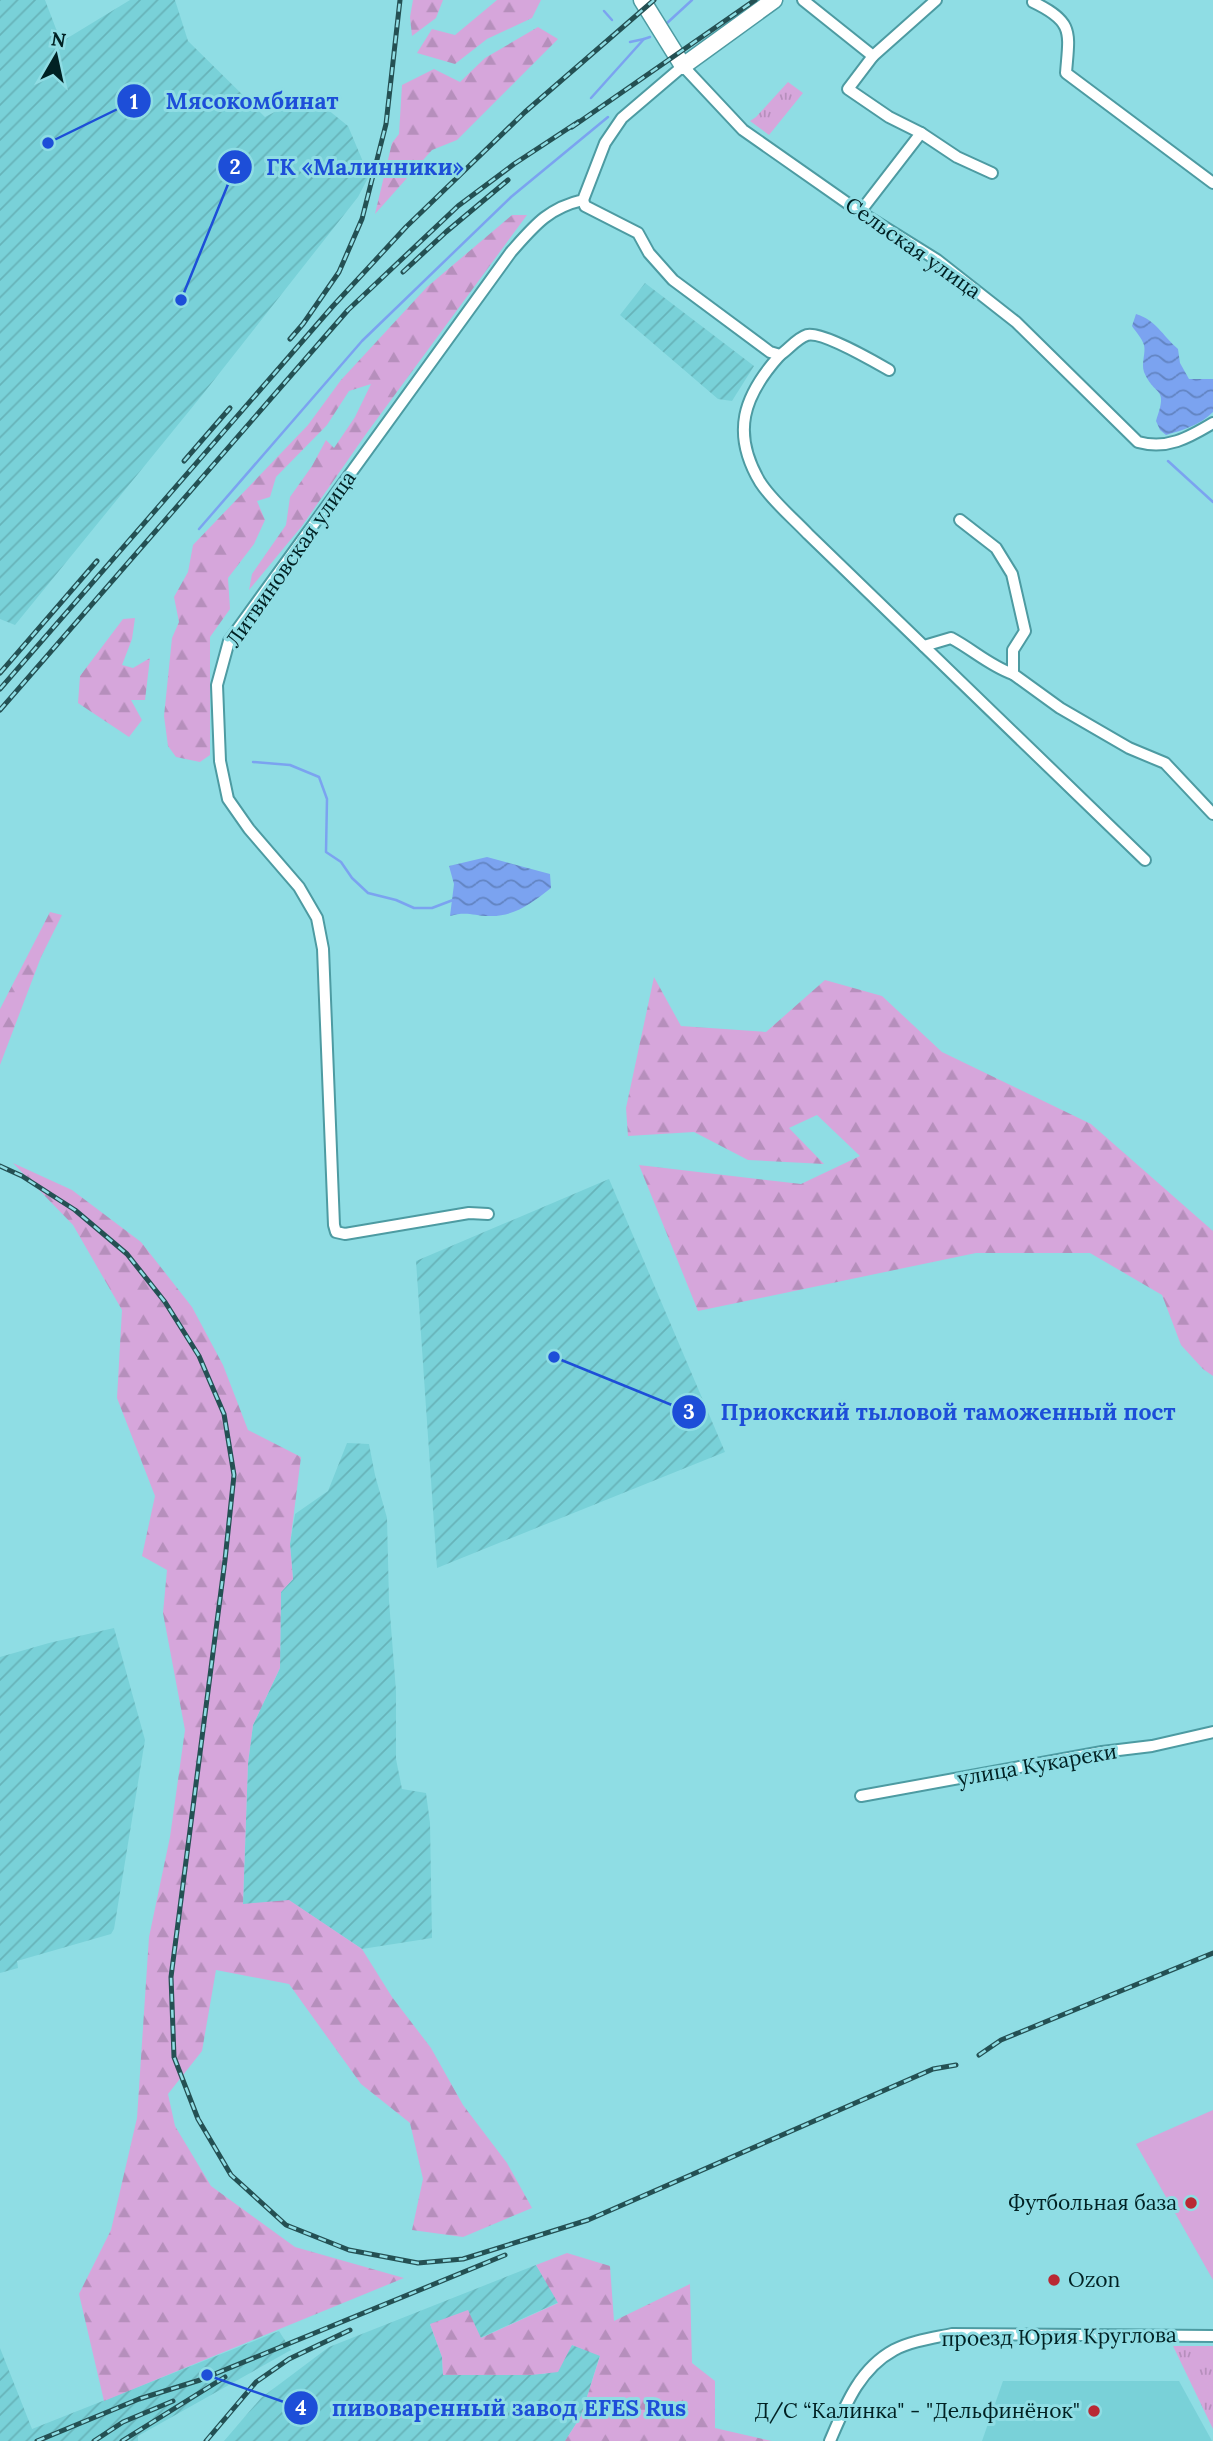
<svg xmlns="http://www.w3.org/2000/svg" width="1213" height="2441" font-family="Lora,serif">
<defs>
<pattern id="industrial-furrows" width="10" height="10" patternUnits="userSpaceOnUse" patternTransform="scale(1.75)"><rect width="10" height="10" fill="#79d1d8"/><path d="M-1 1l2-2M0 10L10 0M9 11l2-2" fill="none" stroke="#67b3b9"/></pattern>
<pattern id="grass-tufts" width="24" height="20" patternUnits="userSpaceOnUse" patternTransform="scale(1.75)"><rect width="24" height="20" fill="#d6a6db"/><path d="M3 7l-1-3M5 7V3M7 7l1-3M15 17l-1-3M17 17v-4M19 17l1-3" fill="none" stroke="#b68fbc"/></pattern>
<pattern id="forest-firs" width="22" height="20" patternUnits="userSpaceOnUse" patternTransform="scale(1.75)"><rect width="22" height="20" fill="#d6a6db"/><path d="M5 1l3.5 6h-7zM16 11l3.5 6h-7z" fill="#b68fbc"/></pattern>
<pattern id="water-waves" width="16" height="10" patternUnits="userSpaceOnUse" patternTransform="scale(1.75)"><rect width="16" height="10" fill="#7ba3f0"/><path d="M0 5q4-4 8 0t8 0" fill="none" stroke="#6284c2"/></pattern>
</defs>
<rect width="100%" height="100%" fill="#8fdde4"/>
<path fill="#79d1d8" d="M1003,2381h176l33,60h-230z"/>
<g fill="url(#industrial-furrows)">
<path d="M0,0h45l16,42 69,-42h45l13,41 77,76 29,-15 23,-1 31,25 21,50 -11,21 -155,197 -188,231 -15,-6z"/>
<path d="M645,283l109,83 -22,35 -14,-2 -98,-84z"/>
<path d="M609,1179l116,273 -288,116 -21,-307z"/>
<path d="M347,1443l22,1 6,31 12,43 2,83 7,90v68l6,30 24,4 4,30 2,115 -70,11 -72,-48 -47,4 5,-142 5,-38 27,-57 1,-76 12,-13 -3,-35 5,-30 33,-23z"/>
<path d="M114,1628l31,112 -31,189 -3,5 -94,27 1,7 -18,5v-316l49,-14z"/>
<path d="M536,2265l23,37 -79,36 -50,-14 12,33 1,18 102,-1 27,-29 28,10 -19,61 -16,25h-341l37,-43 68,-51z"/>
<path d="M279,2331l12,19 -153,86v5h-138v-93l32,81z"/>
</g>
<g fill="url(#grass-tufts)">
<path d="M788,82l15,11 -34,42 -19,-14 6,-4z"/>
<path d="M1173,2346h40v83z"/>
</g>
<g fill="url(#forest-firs)">
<path d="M413,0h30l-7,18 -24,18 -2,-19z"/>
<path d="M497,0h44l-9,18 -45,21 -32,25 -38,-11 15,-24 23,6z"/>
<path d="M538,27l20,12 -101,101 -25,10 -57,64 17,-71 7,-9 3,-49 32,-16 26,13 25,-24z"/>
<path d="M512,215h15l-161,219 -64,92 -53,64 3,-16 34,-49 4,-28 22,-31 14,-26 8,8 21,-31 16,-33 -22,7 -22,34 -51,52 -6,20 -13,4 8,19 -11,24 -26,34 2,31 -20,28v118l-10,7 -24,-5 -8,-11 -4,-30 8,-78 7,-16 -5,-25 14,-25 5,-27 115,-120 33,-45 86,-93z"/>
<path d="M135,618l-3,21 -10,26 11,3 17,-10 -5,42h-14l11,20 -13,17 -51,-34 2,-27 43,-57z"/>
<path d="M50,912l12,3 -21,42 -41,108v-56z"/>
<path d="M654,977l27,49 85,6 59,-52 57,16 60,56 149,72 122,107v145l-10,-7 -22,-24 -19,-50 -72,-42h-114l-278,58 -59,-146 162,19 59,-28 -43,-41 -28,13 35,36 -76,-4 -54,-28 -66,4 -2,-28z"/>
<path d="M13,1163l59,27 69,52 51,65 31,58 25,65 53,27 -11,87 3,35 -12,13 -1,76 -27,57 -5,38 -5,141 46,-4 73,49 30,48 39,51 32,57 44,58 25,45 -69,29 -51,-7 11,-51 -13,-56 -49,-39 -72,-100 -73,-14 -14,81 -34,43 7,32 36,60 84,61 109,31 -300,123 -25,-107 32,-64 26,-112 12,-181 21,-100 15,-107 -22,-117 4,-43 -25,-14 13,-60 -38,-98 5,-88 -49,-85z"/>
<path d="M567,2253l43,13 4,55 76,-37 2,79 23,18v47l57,13h-207l16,-25 19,-60 -28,-11 -14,27 -26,3h-89l-1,-18 -12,-33 38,-14 13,28 77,-35 -22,-38z"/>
</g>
<path fill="#d6a6db" d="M1213,2110v170l-77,-136z"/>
<g fill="url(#water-waves)">
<path d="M1136,314c20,6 26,21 42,35l2,14 9,16h24v33c-13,13 -30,18 -47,23l-6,-5 -4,-9c13,-36 -1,-23 -12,-49 -3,-9 2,-19 0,-27 -2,-7 -9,-14 -12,-19z"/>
<path d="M487,857l63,17 1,14c-19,15 -37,29 -62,28 -16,0 -22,-5 -39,0l4,-32 -5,-18z"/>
</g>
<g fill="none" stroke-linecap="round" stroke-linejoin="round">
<g stroke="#7ba3f0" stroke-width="2.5">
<path d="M604,11l8,9"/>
<path d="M666,24l26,-24"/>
<path d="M630,42l14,-3"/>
<path d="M591,98l53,-59 6,-2"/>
<path d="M1168,461l45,41"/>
<path d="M199,529l163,-188 149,-144 97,-80"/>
<path d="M253,762l37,3 29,12 8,22 -1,53 15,10 11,16 16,15 28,7 18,8h18l21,-8"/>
</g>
<g stroke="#4d9ba2" stroke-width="14">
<g id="street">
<path d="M803,0l70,56 63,-56"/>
<path d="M1033,2c42,20 36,31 33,71l147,110"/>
<path d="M873,56l-25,33 41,28 32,16 36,24 35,16"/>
<path d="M583,200l2,6 53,27 11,20 24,27 97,72 10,3c8,-5 17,-17 27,-20 15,-4 68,27 82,35"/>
<path d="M860,212l61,-79"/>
<path d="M780,355c-37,41 -49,78 -20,127 12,19 33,36 48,52l337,326"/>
<path d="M960,520l36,28 16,26 13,57 -12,19v24l47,34 69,40 36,15 48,51"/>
<path d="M924,646l27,-8c21,11 39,28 62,36"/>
<path d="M488,1214l-19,-1 -124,21 -9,-2 -2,-7 -11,-276 -6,-31 -18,-31 -50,-58 -21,-30 -8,-38 -3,-76 12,-44 282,-389c23,-26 37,-44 72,-52l22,-57 17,-25 61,-52 60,64 117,82 77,48 79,62 122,120c29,8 50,-4 75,-19"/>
<path d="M861,1796l241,-44 50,-6 61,-14"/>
<path d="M830,2441c15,-35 29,-72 64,-91 17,-9 39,-12 58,-16l261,2"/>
</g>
</g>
<g stroke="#4d9ba2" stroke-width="19">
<path id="secondary" d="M642,0l41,66 91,-66"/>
</g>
<use href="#street" stroke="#fff" stroke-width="10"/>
<use href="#secondary" stroke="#fff" stroke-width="16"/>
<g stroke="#245053" stroke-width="5">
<g id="rail">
<path d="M572,127l183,-127"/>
<path d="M403,272l43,-40 62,-52"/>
<path d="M290,339l13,-15 36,-52 23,-53 24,-95 14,-124"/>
<path d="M184,461l46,-53"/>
<path d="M0,673l97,-112"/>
<path d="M0,689l333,-383 73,-79 119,-115 129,-112"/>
<path d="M0,710l348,-400 110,-104 56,-42 64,-42"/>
<path d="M0,1166l22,10 53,34 52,44 38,48 34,54 25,58 10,61 -9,85 -54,417 3,80 24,62 33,56 55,50 63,25 69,13 45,-4 125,-39 345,-151 23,-4"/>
<path d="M979,2055l22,-15 212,-87"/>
<path d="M37,2441l102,-42 61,-19 305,-125"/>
<path d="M94,2441l29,-19 50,-21"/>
<path d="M122,2441l103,-64"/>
<path d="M206,2441l50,-59 33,-23 61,-29"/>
</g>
</g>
<use href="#rail" stroke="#8fdde4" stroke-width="2.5" stroke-dasharray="8" stroke-linecap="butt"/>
</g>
<g fill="#b92833" stroke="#8fdde4" stroke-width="2.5">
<circle cx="1191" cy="2203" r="7"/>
<circle cx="1054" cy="2280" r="7"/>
<circle cx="1094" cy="2411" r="7"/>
</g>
<g text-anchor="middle" stroke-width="6" stroke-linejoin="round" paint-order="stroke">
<g font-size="21" fill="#002123" stroke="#8fdde4">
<text transform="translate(913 248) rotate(35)" y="7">Сельская улица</text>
<text transform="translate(291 559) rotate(-55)" y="7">Литвиновская улица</text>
<text transform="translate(1037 1765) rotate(-10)" y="7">улица Кукареки</text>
<text transform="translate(1059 2337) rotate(-1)" y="7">проезд Юрия Круглова</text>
</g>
<g font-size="21" fill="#002123" stroke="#8fdde4" text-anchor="end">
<text x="1177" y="2210">Футбольная база</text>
<text x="1068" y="2287" text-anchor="start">Ozon</text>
<text x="1080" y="2418">Д/С “Калинка" - "Дельфинёнок"</text>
</g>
</g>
<path fill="none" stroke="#1d4ed8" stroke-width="2.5" d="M48 143L134 101M181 300L235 167M554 1357L689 1412M207 2375L301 2408"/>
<g fill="#1d4ed8" stroke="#8fdde4" stroke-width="2.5">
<circle cx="48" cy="143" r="7"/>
<circle cx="181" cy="300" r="7"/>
<circle cx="554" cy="1357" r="7"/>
<circle cx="207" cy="2375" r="7"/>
<circle cx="134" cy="101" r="18"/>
<circle cx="235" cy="167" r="18"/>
<circle cx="689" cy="1412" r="18"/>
<circle cx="301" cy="2408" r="18"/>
</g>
<g font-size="21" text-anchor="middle" font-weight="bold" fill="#fff">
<text x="134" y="109">1</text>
<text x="235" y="174">2</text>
<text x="689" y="1419">3</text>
<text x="301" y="2415">4</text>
</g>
<g font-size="23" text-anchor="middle" font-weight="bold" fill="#1d4ed8" stroke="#8fdde4" stroke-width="6" stroke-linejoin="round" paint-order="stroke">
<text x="252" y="109">Мясокомбинат</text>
<text x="365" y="175">ГК «Малинники»</text>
<text x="948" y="1420">Приокский тыловой таможенный пост</text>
<text x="509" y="2416">пивоваренный завод EFES Rus</text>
</g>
<g transform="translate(56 56) rotate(9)" stroke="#8fdde4" stroke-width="5" paint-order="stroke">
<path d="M0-5L12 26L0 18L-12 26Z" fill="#002123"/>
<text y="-10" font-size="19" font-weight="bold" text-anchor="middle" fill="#002123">N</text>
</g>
</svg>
